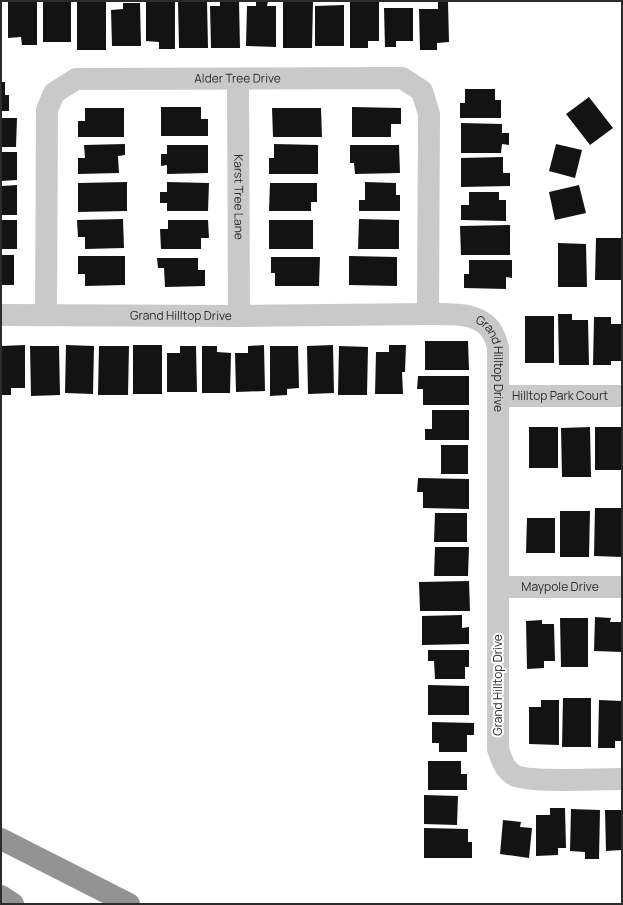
<svg xmlns="http://www.w3.org/2000/svg" width="623" height="905" font-family="Manrope,sans-serif">
<rect width="100%" height="100%" fill="#fff"/>
<g fill="#131313">
<path d="M8,1h29v44h-15l-1,-8 -13,1z"/>
<rect x="43" y="1" width="28" height="41"/>
<rect x="77" y="1" width="29" height="49"/>
<path d="M146,1l29,1v47h-16v-7l-13,-1z"/>
<path d="M178,1h29l1,47h-29z"/>
<path d="M220,1h19l1,47h-29l-1,-42h10z"/>
<path d="M256,1h12l-1,5h9v41l-30,-1 1,-40h9z"/>
<path d="M283,1h30l-1,47h-29z"/>
<path d="M350,1h29v40h-11v7h-18z"/>
<path d="M438,2h10l1,40 -12,1v7h-17l-1,-41h19z"/>
<path d="M123,3h17l1,43h-29l-1,-36 12,-1z"/>
<path d="M344,5v41h-29v-40z"/>
<path d="M384,8h29v33h-17v6h-11z"/>
<path d="M1,82h4v13h4v16h-8z"/>
<path d="M465,89h30v11h6v18h-41v-15h5z"/>
<path d="M589,97l24,31 -23,17 -24,-31z"/>
<path d="M161,107h40v12h7v17h-47z"/>
<path d="M352,107l49,1v16h-10v13h-39z"/>
<path d="M85,108h39v29h-46v-16h7z"/>
<path d="M272,108h49l1,29h-49z"/>
<path d="M1,118h16l-1,29h-15z"/>
<path d="M461,123l41,1v9h7v12l-7,-1 -1,9h-40z"/>
<path d="M125,144v11l-7,1 1,17 -41,1v-16h7l-1,-13z"/>
<path d="M274,144l44,1v29h-49v-16h5z"/>
<path d="M556,144l26,6 -7,28 -26,-7z"/>
<path d="M167,145h41v28l-41,1v-9l-6,1v-12h6z"/>
<path d="M350,145h49l1,28 -45,1 -1,-11h-4z"/>
<path d="M1,152h16v28l-16,1z"/>
<path d="M503,157v16h7v13l-49,1v-29z"/>
<path d="M127,182v29l-49,1v-29z"/>
<path d="M167,182l42,1 -1,28h-41v-8h-7v-11h7z"/>
<path d="M365,182l31,1v12h4v16h-41v-11h6z"/>
<path d="M270,183h47v19h-6v9h-42z"/>
<path d="M17,185v30h-16v-29z"/>
<path d="M579,185l7,28 -31,7 -6,-28z"/>
<path d="M469,192h30v8h7v21l-45,-1v-15h8z"/>
<path d="M123,219l1,29 -39,1v-12h-7l-1,-17z"/>
<path d="M359,219l40,1v29h-41z"/>
<rect x="1" y="220" width="16" height="29"/>
<path d="M168,220h40l1,18h-8v11h-40l-1,-20h8z"/>
<rect x="269" y="220" width="44" height="29"/>
<path d="M510,225v30h-49l-1,-29z"/>
<path d="M596,238h26v42h-27z"/>
<path d="M558,243l28,1 1,43h-29z"/>
<rect x="1" y="255" width="13" height="30"/>
<path d="M78,256h47v29l-40,1v-12h-7z"/>
<path d="M349,256l48,1v29l-48,-1z"/>
<path d="M271,257h49l-1,29h-44v-13h-4z"/>
<path d="M157,258h41v12h7v16l-40,1 -1,-19h-6z"/>
<path d="M469,260h43v18l-6,-1v12l-42,-1v-14h5z"/>
<path d="M558,314h14v6h16l1,45h-30z"/>
<rect x="525" y="316" width="29" height="47"/>
<path d="M594,317h17v7h11v37h-11v4h-18z"/>
<path d="M425,341h43l1,29h-44z"/>
<path d="M25,345v43h-14v7h-10v-49z"/>
<path d="M66,345l28,1 -1,48 -28,-1z"/>
<rect x="133" y="345" width="29" height="49"/>
<path d="M264,345l1,46 -29,1 -1,-39h13v-7z"/>
<path d="M333,345l1,48 -26,1 -1,-48z"/>
<path d="M389,345h17l-1,27h-3l1,22h-28l1,-42h13z"/>
<path d="M30,346h29l1,49 -29,1z"/>
<path d="M99,346h30l-1,49h-30z"/>
<path d="M180,346h16l1,46h-30v-39h13z"/>
<path d="M202,346h15v6l14,1 -1,40h-28z"/>
<path d="M270,346h28l1,42 -12,1v6l-17,1z"/>
<path d="M339,346l29,1 -1,48h-29z"/>
<path d="M418,376h51v29h-46v-16h-6z"/>
<path d="M432,410h37v30h-44v-11h7z"/>
<rect x="529" y="427" width="29" height="41"/>
<path d="M590,427l1,50h-29l-1,-49z"/>
<rect x="595" y="427" width="27" height="43"/>
<rect x="441" y="445" width="27" height="29"/>
<path d="M418,478l51,1v30l-46,-1v-16h-6z"/>
<path d="M595,508h27v49l-28,-1z"/>
<path d="M560,511h30l-1,46h-29z"/>
<path d="M435,513h32v29h-33z"/>
<path d="M527,518h28v35h-29z"/>
<path d="M435,547h34l-1,29h-34z"/>
<path d="M469,581l1,30h-50l-1,-29z"/>
<path d="M462,615v13l7,-1v17l-47,1v-29z"/>
<path d="M595,617l16,1 -1,4h12v30l-28,-1z"/>
<path d="M560,618h28v49h-27z"/>
<path d="M542,620v4h12l1,37h-11v7l-17,1 -1,-48z"/>
<path d="M428,650h41v17h-4v12h-30l-1,-18h-6z"/>
<path d="M428,685l41,1v29h-41z"/>
<path d="M563,698h28v49h-29z"/>
<path d="M541,700h18v45l-30,-1v-37h12z"/>
<path d="M599,700l23,1v40h-7v7h-17z"/>
<path d="M432,722l42,1v12h-7v17h-28v-9h-7z"/>
<path d="M428,761h33v13h6v16h-39z"/>
<path d="M424,795l34,1 -1,29 -33,-1z"/>
<path d="M550,808h15l1,40h-8v7l-22,1v-41h14z"/>
<path d="M571,809l29,1 -1,49h-14v-7l-15,-1z"/>
<path d="M605,810h17v40l-16,1z"/>
<path d="M503,820l18,2 -1,5 12,1 -3,30 -29,-4z"/>
<path d="M424,828l44,1v13h4v16h-48z"/>
</g>
<g fill="none" stroke-linecap="round" stroke-linejoin="round">
<g stroke="#c9c9c9" stroke-width="22">
<path id="s1" d="M238,79l1,237"/>
<path id="s2" d="M1,315l238,1 189,-2c22,0 56,-3 66,22 2,3 3,8 4,12v401c4,11 6,20 16,26 12,8 89,4 108,4"/>
<path id="s3" d="M46,315l1,-205 7,-17 22,-14 326,-1 20,13 7,23 -1,200"/>
<path id="s4" d="M499,396h123"/>
<path id="s5" d="M499,587h123"/>
</g>
<g stroke="#939393" stroke-width="22">
<path d="M1,839l128,65"/>
<path d="M1,896l12,8"/>
</g>
</g>
<g text-anchor="middle" stroke-width="4" stroke-linejoin="round" paint-order="stroke">
<g font-size="12" fill="#2c2c2c" stroke="#fff">
<text dy="4" stroke="none"><textPath href="#s3" startOffset="411">Alder Tree Drive</textPath></text>
<text dy="4" stroke="none"><textPath href="#s1" startOffset="118">Karst Tree Lane</textPath></text>
<text dy="4" stroke="none"><textPath href="#s2" startOffset="180">Grand Hilltop Drive</textPath></text>
<text dy="4" stroke="none"><textPath href="#s2" startOffset="527">Grand Hilltop Drive</textPath></text>
<text dy="4" stroke="none"><textPath href="#s4" startOffset="61">Hilltop Park Court</textPath></text>
<text dy="4" stroke="none"><textPath href="#s5" startOffset="61">Maypole Drive</textPath></text>
<text transform="translate(498 685) rotate(-90)" y="4">Grand Hilltop Drive</text>
</g>
</g>
<rect width="623" height="905" fill="none" stroke="#2c2c2c" stroke-width="4"/>
</svg>
